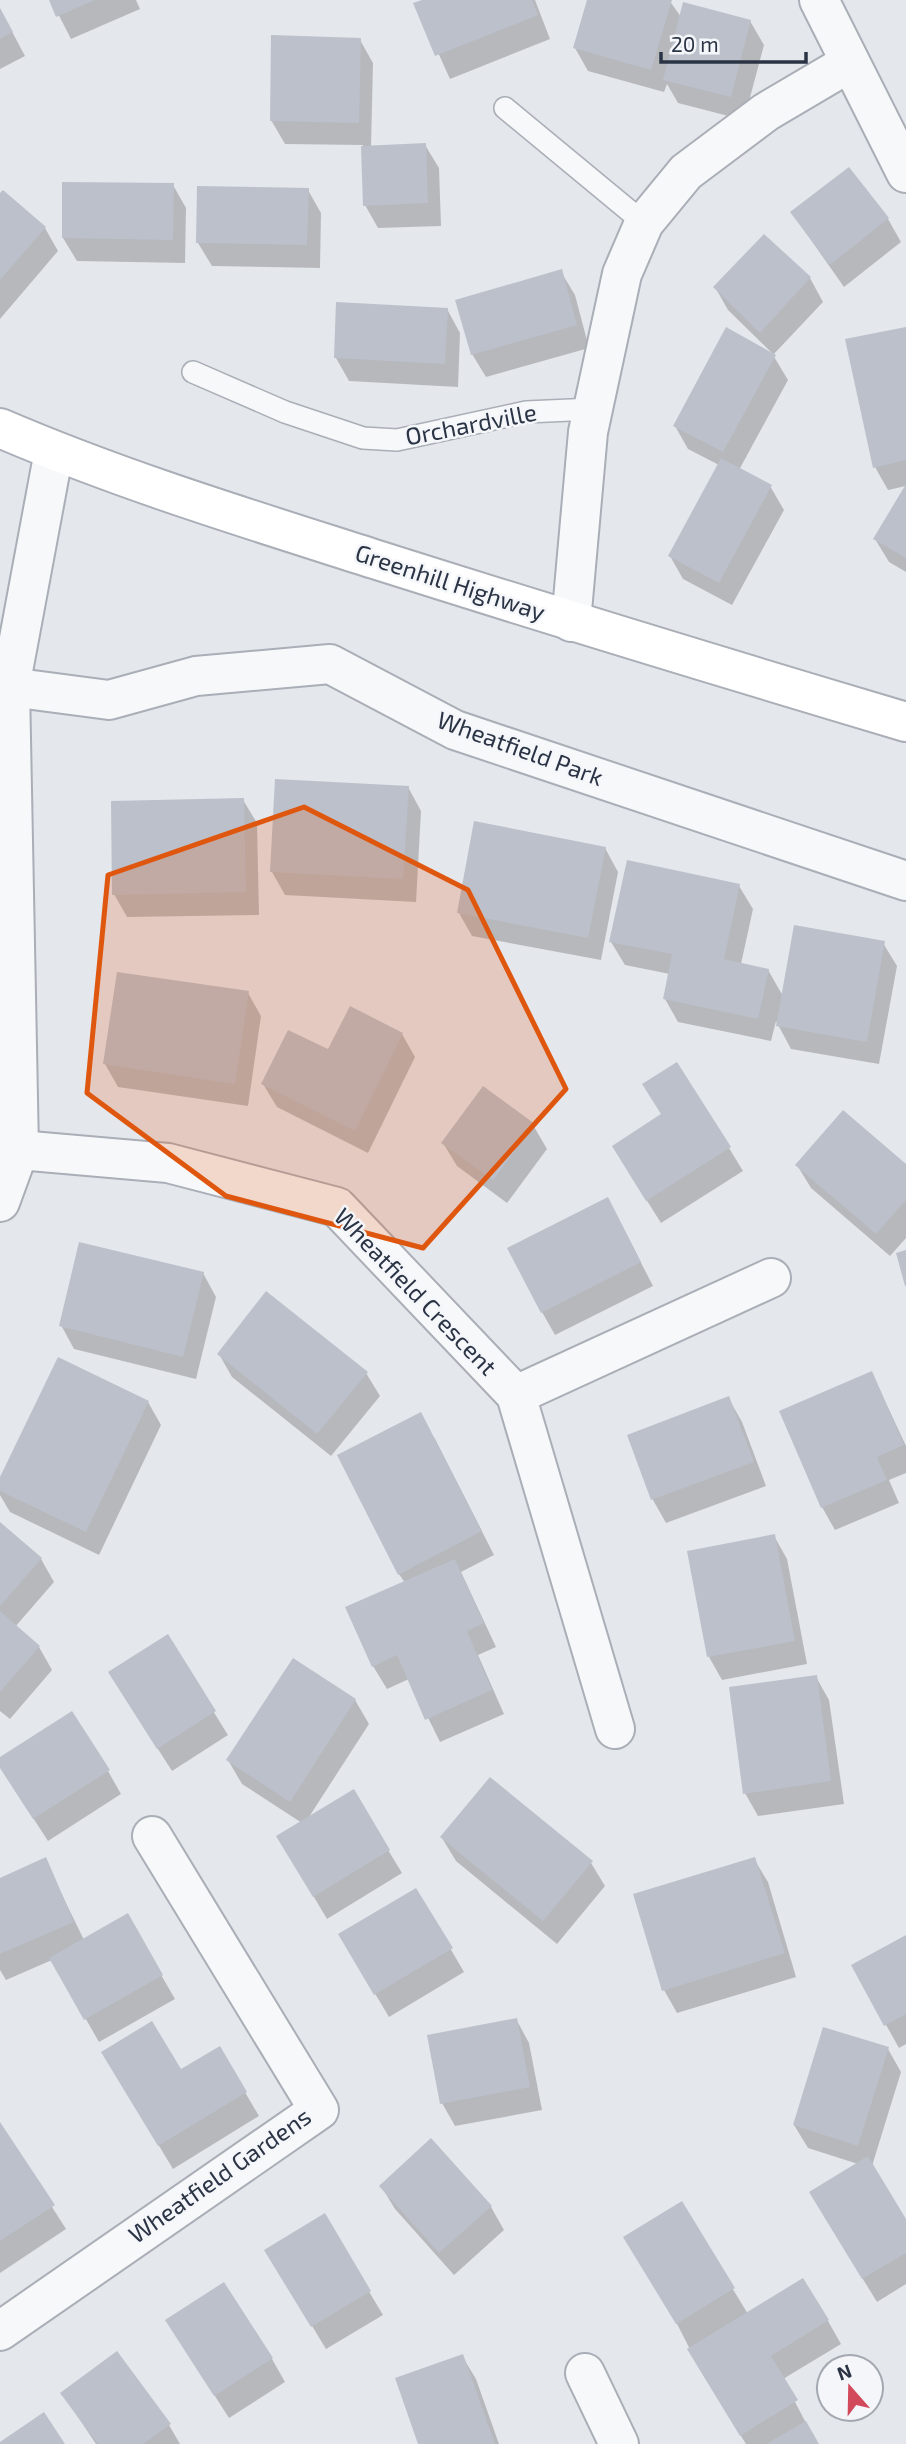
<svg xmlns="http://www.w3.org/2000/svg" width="906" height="2444" font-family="'Exo 2',sans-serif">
<rect width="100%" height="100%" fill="#e4e7ec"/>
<g fill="#0003">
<path d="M51,0h85l4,9 -69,30z"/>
<path d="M427,0h108l15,39 -100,40 -34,-75z"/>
<path d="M588,0h81l12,17 69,4 14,24 -20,75 -66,-17 -11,-19 -3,8 -76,-21 -13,-23z"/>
<path d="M0,9l25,47 -25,13z"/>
<path d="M360,40l13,23 -2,84 54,-2 14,23 2,58 -63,2 -13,-23 -2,-60 -78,-1 -14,-24z"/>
<path d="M173,185l13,23 -1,55 -108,-2 -14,-23z"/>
<path d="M308,190l13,23 -1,55 -108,-2 -14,-23z"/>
<path d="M0,196l45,32 13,23 -58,68z"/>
<path d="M792,213l96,6 13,23 -57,45z"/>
<path d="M561,272l14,23 14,53 -103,29 -14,-23z"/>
<path d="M810,278l13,24 -50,53 15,25 -49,90 31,16 14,24 -52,95 -49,-26 -13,-23 49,-91 -31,-16 -13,-23 98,-72 -45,-44 -13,-23z"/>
<path d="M447,309l13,24 -2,54 -109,-6 -13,-23z"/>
<path d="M906,328v158l-18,4 -13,-23z"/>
<path d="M906,487v85l-17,-10 -14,-23z"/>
<path d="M408,787l13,24 -5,91 -131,-7 -13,-23z"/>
<path d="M243,800l14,23 2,92 -132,2 -13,-23z"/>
<path d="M605,848l13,24 -17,88 -129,-24 -13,-23z"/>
<path d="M739,886l14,23 -12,55 27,6 15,26 100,-53 14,23 -18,98 -88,-15 -15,-28 -5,20 -93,-19 -13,-23 5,-25 -45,-9 -14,-23z"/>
<path d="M248,993l13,23 -13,90 -130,-19 -13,-23z"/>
<path d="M402,1034l13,23 -47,96 -91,-46 -14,-23 66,-32z"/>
<path d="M533,1125l14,24 -40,54 -50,-37 -14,-23z"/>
<path d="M729,1148l14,23 -82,52 -34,-54z"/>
<path d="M797,1165l109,1v72l-16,18 -79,-68z"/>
<path d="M620,1222l33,64 -98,49 -13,-23z"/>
<path d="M203,1273l13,24 -20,82 -122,-30 -13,-24z"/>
<path d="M219,1354l147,19 14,23 -49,60 -99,-79z"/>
<path d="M872,1373l34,73v27l-17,7 10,23 -64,27 -13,-23z"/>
<path d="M729,1399l13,23 24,64 -100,37 -13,-23 -24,-64z"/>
<path d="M148,1402l13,23 -62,130 -89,-43 -10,-17v-14z"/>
<path d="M434,1437l60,118 -33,17 35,75 -18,8 26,59 -64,28 -31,-63 -22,10 -14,-23 32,-83 -6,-9z"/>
<path d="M0,1524l41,35 13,23 -39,45 24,20 13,23 -42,49 -10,-8z"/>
<path d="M774,1536l13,23 20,105 -85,16 -13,-23z"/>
<path d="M167,1637l61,98 -56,36 -48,-75z"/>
<path d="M293,1661l62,39 14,24 -62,96 46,-28 49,81 -75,46 -35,-59 10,-37 -60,-39 -14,-24z"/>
<path d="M816,1677l13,23 15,104 -86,12 -13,-23z"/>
<path d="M0,1759l108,12 13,23 -73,47 -37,-57z"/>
<path d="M442,1838l149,25 14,23 -48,58 -101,-83z"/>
<path d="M754,1859l14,23 28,95 -119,36 -13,-23z"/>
<path d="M45,1860l39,80 43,-24 48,83 -76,43 -47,-82 -46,20 -6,-10v-90z"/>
<path d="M416,1890l48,82 -75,45 -49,-82z"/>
<path d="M906,1937v107l-7,4 -46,-82z"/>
<path d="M516,2019l13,24 13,67 -87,16 -13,-23z"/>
<path d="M219,2048l40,68 -86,53 -56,-93 64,-4z"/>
<path d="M888,2049l13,23 -29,94 34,56v62l-29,18 -53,-86 34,-52 -50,-16 -14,-23z"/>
<path d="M0,2125l66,104 -66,44z"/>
<path d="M381,2186l110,21 13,23 -50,45 -59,-66z"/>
<path d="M681,2204l67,110 80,7 13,23 -58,35 34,65h-71l-44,-71 -29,-57z"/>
<path d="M324,2216l59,99 -57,34 -46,-76z"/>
<path d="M167,2321l105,38 13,23 -56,36z"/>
<path d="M462,2356l14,23 23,65h-79z"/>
<path d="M62,2393l107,32 11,19h-84z"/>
</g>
<g fill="#bbc0ca">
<path d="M49,0h46l-39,17z"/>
<path d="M422,0h110l6,15 -103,41 -22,-53z"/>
<path d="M587,0h85l-21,70 -78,-22z"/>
<path d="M683,2l68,18 -20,77 -68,-17z"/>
<path d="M0,8l13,24 -13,7z"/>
<path d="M271,35l90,3 -2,85 -89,-2z"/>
<path d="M426,143l2,60 -65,3 -2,-60z"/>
<path d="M849,167l40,51 -59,47 -40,-53z"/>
<path d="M62,182l112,1 -1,57 -111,-2z"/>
<path d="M197,186l112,2 -2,57 -111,-2z"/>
<path d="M3,190l43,37 -46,53v-87z"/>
<path d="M764,234l47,43 -51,56 -47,-46z"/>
<path d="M562,269l15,56 -106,30 -16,-55z"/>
<path d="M336,302l112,6 -3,56 -111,-6z"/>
<path d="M726,327l50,28 -53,97 -50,-26z"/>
<path d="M906,327v133l-33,8 -28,-129z"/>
<path d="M721,458l51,27 -53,98 -51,-27z"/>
<path d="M906,484v74l-33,-19z"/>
<path d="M275,779l134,7 -6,93 -133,-7z"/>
<path d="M244,798l2,94 -134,3 -1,-94z"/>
<path d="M474,821l132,26 -18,91 -131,-25z"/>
<path d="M627,860l113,24 -16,75 45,10 -11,50 -95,-20 9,-45 -63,-12z"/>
<path d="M794,925l91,16 -18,101 -91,-16z"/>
<path d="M117,972l132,19 -14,93 -132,-20z"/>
<path d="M350,1006l53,27 -48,98 -94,-47 27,-54 40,19z"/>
<path d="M677,1062l54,85 -85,54 -34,-55 49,-32 -19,-30z"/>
<path d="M483,1086l52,38 -42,56 -52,-37z"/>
<path d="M843,1110l63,54v36l-30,34 -81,-69z"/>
<path d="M608,1197l33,65 -100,51 -34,-65z"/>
<path d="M79,1242l125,30 -21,85 -124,-31z"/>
<path d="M906,1250v36h-1l-9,-33z"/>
<path d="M266,1291l102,81 -51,62 -100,-80z"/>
<path d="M58,1357l91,44 -63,131 -86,-41v-14z"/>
<path d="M872,1371l32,74 -27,12 10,23 -66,28 -42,-97z"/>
<path d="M729,1396l25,66 -103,38 -24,-65z"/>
<path d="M421,1412l61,119 -84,44 -61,-120z"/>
<path d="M0,1522l42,36 -42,48z"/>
<path d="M775,1534l20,107 -88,16 -20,-106z"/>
<path d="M455,1559l29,64 -17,8 25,59 -67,30 -28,-65 -25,12 -27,-60z"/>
<path d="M0,1611l40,35 -40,46z"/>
<path d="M168,1634l48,77 -59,38 -49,-77z"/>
<path d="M293,1658l63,41 -66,103 -64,-42z"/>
<path d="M817,1675l14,106 -88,13 -14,-107z"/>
<path d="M72,1711l38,59 -77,49 -33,-51v-11z"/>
<path d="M490,1777l103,84 -50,60 -103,-84z"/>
<path d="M354,1789l36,61 -77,47 -37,-61z"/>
<path d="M46,1857l28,65 -74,32v-76z"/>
<path d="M755,1857l30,96 -123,38 -29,-97z"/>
<path d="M416,1888l37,60 -79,47 -36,-61z"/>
<path d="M128,1913l35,62 -79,45 -35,-62z"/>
<path d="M906,1935v79l-22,12 -33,-61z"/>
<path d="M517,2018l13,69 -90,17 -13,-69z"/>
<path d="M152,2021l29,48 39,-23 27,46 -89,54 -57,-94z"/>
<path d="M823,2027l66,20 -31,99 -65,-21z"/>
<path d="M0,2122l55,83 -55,36z"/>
<path d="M431,2138l61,68 -53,47 -60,-67z"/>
<path d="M868,2156l38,63v34l-44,26 -53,-87z"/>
<path d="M682,2201l53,87 -59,36 -53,-87z"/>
<path d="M325,2213l46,78 -60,36 -47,-77z"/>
<path d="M803,2278l26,42 -58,36 27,44 -58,36 -53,-87z"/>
<path d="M224,2282l49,76 -59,38 -49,-76z"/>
<path d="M117,2351l54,73 -28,20h-45l-38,-51z"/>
<path d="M463,2354l32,90h-77l-23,-66z"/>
<path d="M44,2412l21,32h-65v-2z"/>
<path d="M806,2421l13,23h-53z"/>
</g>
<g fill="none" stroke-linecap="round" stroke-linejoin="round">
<g stroke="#a9aeb7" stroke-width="24">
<g id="service">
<path d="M505,108l139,115"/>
<path d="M193,372l92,40 78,26 34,2 129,-28 67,-3"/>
</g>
</g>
<g stroke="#a9aeb7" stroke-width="42">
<g id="minor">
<path d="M819,0l87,173"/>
<path d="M571,622l17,-190 34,-158 22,-51 42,-51 80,-60 83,-49"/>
<path d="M10,687l99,13 87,-24 134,-12 125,66 451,151"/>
<path d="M19,1150l149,13 169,44 179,188 99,334"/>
<path d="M0,1202l19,-52 -9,-463 44,-236"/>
<path d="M516,1395l255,-117"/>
<path d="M0,2331l319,-221 -167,-274"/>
<path d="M585,2373l34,71"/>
</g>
</g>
<g stroke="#a9aeb7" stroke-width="42">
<path id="secondary" d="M0,428c121,52 249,91 374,131 177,56 354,110 532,163"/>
</g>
<use href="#service" stroke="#f7f8fa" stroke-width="21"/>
<use href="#minor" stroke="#f7f8fa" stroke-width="38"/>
<use href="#secondary" stroke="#fff" stroke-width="38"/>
</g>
<path fill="#df570f" fill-opacity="0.2" stroke="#df570f" stroke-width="5" stroke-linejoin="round" d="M304,807l164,83 98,199 -143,159 -197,-52 -139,-103 21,-218z"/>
<g text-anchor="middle" stroke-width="5" stroke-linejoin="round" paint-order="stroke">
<g font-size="24" fill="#2b3445" stroke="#f4f6f9">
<text transform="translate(471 425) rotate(-11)" y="8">Orchardville</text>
<text transform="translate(450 583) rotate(18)" y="8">Greenhill Highway</text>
<text transform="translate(520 749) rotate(20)" y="8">Wheatfield Park</text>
<text transform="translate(415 1292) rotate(46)" y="8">Wheatfield Crescent</text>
<text transform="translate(220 2176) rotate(-35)" y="8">Wheatfield Gardens</text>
</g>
</g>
<g transform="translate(850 2388) rotate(340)"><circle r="33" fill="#f4f6f9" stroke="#a4a8b1" stroke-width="2"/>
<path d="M0-5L12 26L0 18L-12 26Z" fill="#d1495b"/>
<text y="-10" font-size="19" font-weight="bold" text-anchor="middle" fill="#2b3445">N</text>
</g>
<path d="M661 52v10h145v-10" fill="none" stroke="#2b3445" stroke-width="3.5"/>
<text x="671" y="52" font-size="21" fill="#2b3445" stroke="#f4f6f9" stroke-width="5" paint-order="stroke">20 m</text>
</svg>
